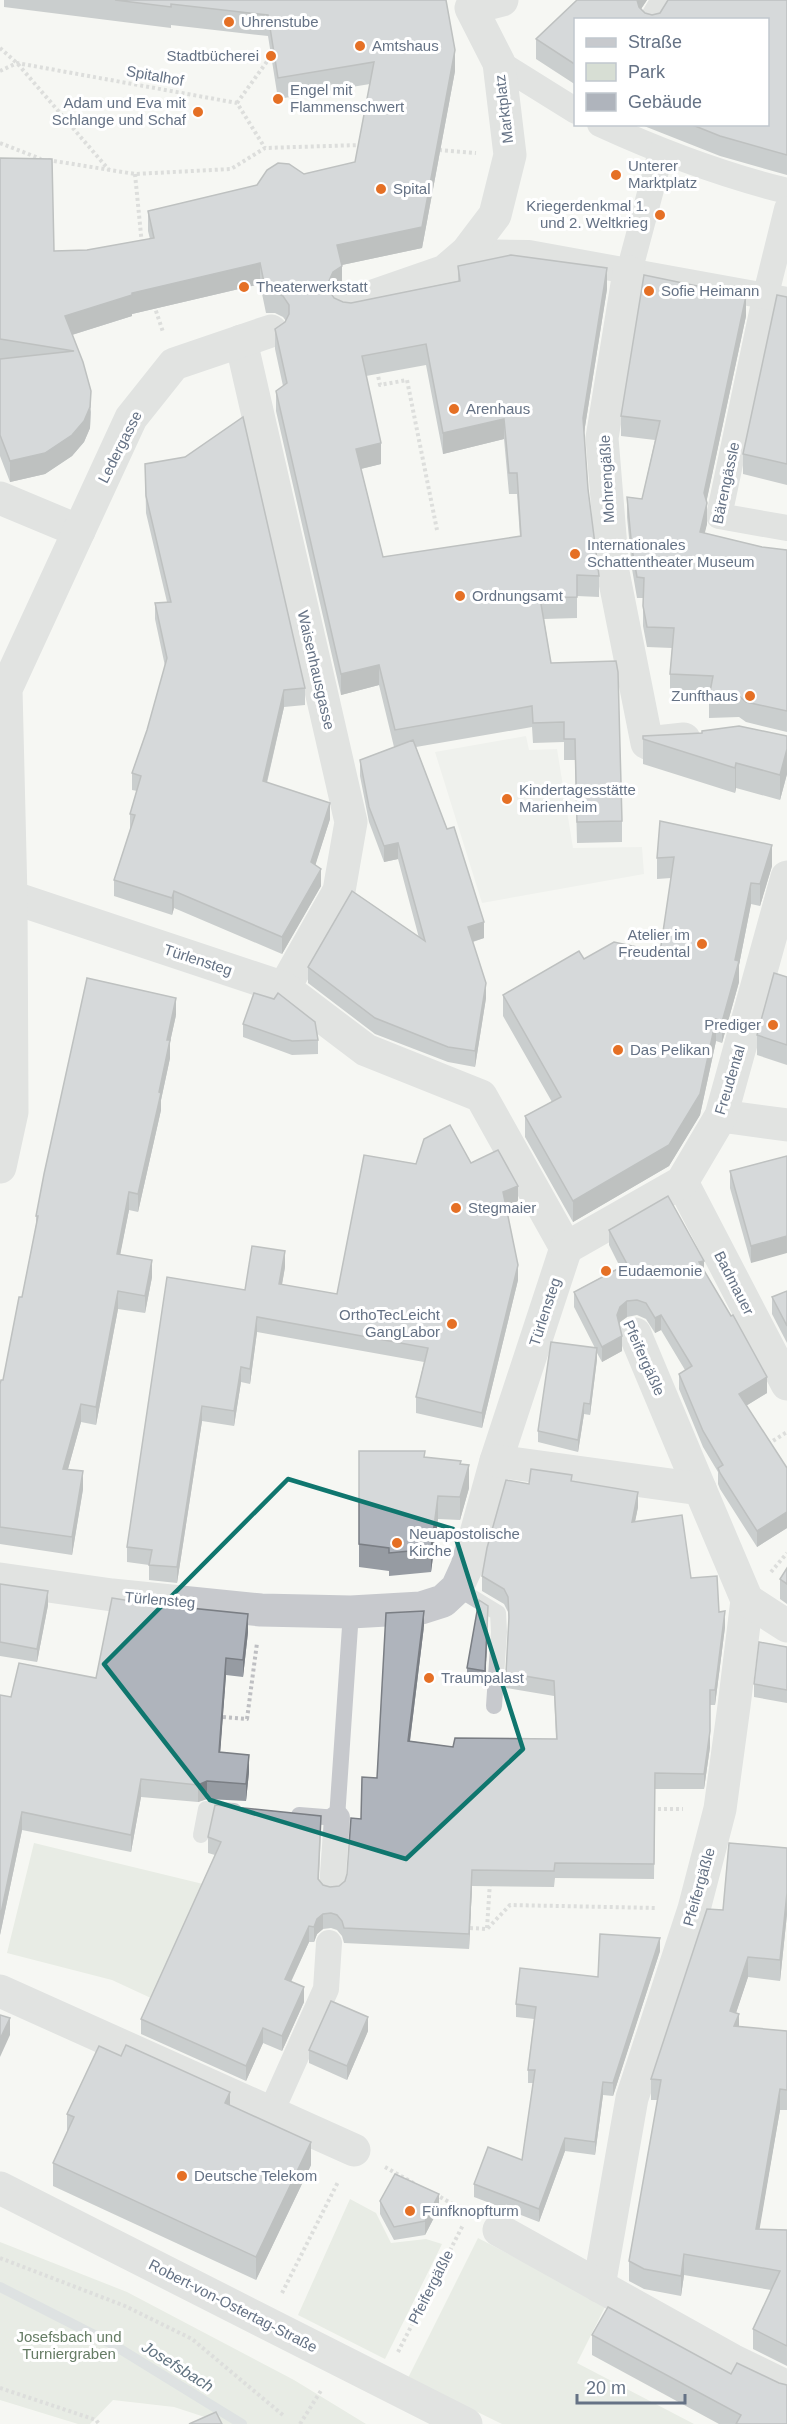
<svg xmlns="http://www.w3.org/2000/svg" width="787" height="2424" font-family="Arial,sans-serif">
<rect width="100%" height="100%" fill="#f6f7f3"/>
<path fill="#e7e8e7" d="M526,736l3,14 28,-1 16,99 69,-1 2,27 -162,29 -47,-151z"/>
<g fill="#d7ded4">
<path d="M34,1843l169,41 -50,115 -41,-19 -105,-27z"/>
<path d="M350,2199l26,14 15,30 35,-4 16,5 -57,115 -87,-44z"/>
<path d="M478,2238l128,67 -29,58 117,61h-192l-94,-46z"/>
<path d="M0,2242l127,50 167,88 72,44h-148l-1,-3 -43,-14 -61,-7 -23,24h-12l-78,-24z"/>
</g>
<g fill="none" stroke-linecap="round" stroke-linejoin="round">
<path stroke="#c0c8cf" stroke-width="10" d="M0,2287l112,57 130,80"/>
<g stroke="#bebfc2" stroke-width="4" stroke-dasharray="3 3" stroke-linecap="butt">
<path d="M0,48l17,15 92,107"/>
<path d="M0,71l17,-8 220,40 28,45"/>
<path d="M237,103l34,-47"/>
<path d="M0,143l41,16"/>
<path d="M439,150l37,3"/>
<path d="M48,160l87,14 96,-5 34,-21 95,-3"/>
<path d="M135,174l7,71"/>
<path d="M154,305l9,27"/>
<path d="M377,371l3,14 27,-5 30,150"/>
<path d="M768,1444l19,-12"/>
<path d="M771,1572l16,-19"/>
<path d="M223,1717l24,2 10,-76"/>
<path d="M652,1809h31"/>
<path d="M470,1928l17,1 23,-24 147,3"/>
<path d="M487,1928l3,-46"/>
<path d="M385,2167l30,17"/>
<path d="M435,2194l35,20"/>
<path d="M0,2258l125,48 67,33 92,77"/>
<path d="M282,2293l56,-111"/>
<path d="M398,2352l65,-127"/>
<path d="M0,2388l96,32 3,4"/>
<path d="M300,2424l22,-35"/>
</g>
<g stroke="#c7c9cd" stroke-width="16">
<path d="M457,1588l41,25 1,19 -5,74"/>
<path d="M299,1815l38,3 14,-206"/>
<path d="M201,1835l5,-26 28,2"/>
</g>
<g stroke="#c7c9cd" stroke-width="26">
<path d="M652,20l12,-20"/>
<path d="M499,63l77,48"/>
<path d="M600,124c61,28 122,51 187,67"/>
<path d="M787,209l-22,89 -46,218 68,12"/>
<path d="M467,252l62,1 258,47"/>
<path d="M629,272l32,-120"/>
<path d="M332,1888l5,-70"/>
<path d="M271,2112l55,-123 3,-46"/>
</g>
<g stroke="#c7c9cd" stroke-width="33">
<path d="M629,272l-27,166 11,134 34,171 37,-4"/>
<path d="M347,305l98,-34 22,-19 28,-37 15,-60 -11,-92 -28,-55 31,-8"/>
<path d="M241,341l110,481 -12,69 -55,97"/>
<path d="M0,498l79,33"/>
<path d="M0,897h11l273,91 82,62 115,46 85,152 -70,213 -29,105 -10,22 -14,13 -22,7 -70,4 -90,-2 -149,-15 -112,-16"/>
<path d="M721,1116l66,9"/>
<path d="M0,1167l12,-55 -1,-215 -5,-208 125,-271 43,-54 97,-33"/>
<path d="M682,1182l105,202"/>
<path d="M566,1248l116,-66 39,-66 66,-239"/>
<path d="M635,1334l65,155"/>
<path d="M496,1461l204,28 47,111 -13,106 -14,103 -26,100 -62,189 -33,188"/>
<path d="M747,1600l40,26"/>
<path d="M0,1991l354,159"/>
<path d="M0,2188l466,236"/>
<path d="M499,2230l233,130 55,27"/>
</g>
</g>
<g fill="#969ba2" fill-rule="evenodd">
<path d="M4,0h442l9,71 -33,177 -80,17v22l-9,5 -1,3 2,3 9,4 8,1 107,-22v-15l149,23 -23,144 4,56 11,87v21l-22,-1v22l-33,1 7,44 71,158v21l-45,1 -2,-83h-11v-18l-31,1 -1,-16 -116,20 68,191 -11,4 13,56 -11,69 -27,-5 -73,-28 -67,-51v-16l111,-29 -21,-79 -14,3 -15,-40 -9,-46v-16l34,-13 -15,-62 -38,10 -65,-284v-20l7,-5 -8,-37v-20l11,-8 -3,-4 -8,-4h-9l-6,-29 -128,30v2l-60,19 19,77 -1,16 -6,14 -12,14 -27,18 -35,8 -10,-26v-298l54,93 33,-1 63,-11 -2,-8v-20l207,-49 15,-78 -92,15 -10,-63 -97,-11v3l-167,-21zM426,365l17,89 61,-15 5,55h8l3,43 -137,20 -22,-88 20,-5 -15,-88z"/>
<path d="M577,0h70l-6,9 4,4 7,2 8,-2 8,-13h119v175l-67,-19 -81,-32h129v-104h-192v65l-40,-26v-20z"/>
<path d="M787,297v188l-44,-11v-20z"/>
<path d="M746,316l-40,187 1,21 -3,9 58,14 25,3v182l-41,-10 -7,-5 -30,1v-22l-39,-2v-20l2,-26 -25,-1 -4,-21v-28h-6l-5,-29 -5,-52v-20l15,2 13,-59 -34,-4v-20z"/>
<path d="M145,464l160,224v17l-21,2 -17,76 63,36 -15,46 6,21 -39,68 -108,-46 -2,7 -58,-19v-16l16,-50v-16l7,-23 -5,-1v-17l15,-43 18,-64 -10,-47v-16l12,-1 -21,-89z"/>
<path d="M702,733l85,16v25l-7,26 -44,-12 -1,5 -92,-29v-25z"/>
<path d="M660,821l112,45 -12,40 -9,-2 -12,61v17l-17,61 -6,-2 -16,74 -31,51 -96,56 -48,-85v-21l27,-14 -49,-86v-21l81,-36 76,-7 11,-74 -14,1v-21z"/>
<path d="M787,977v88l-30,-10v-20z"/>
<path d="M176,1015l-6,27v16l-9,42v10l-23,102 -9,-2 -9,44 32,23 -7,36 -27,-4 -22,116 -15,-3 -13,47 15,20 -11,66 -72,-11v-160l3,-4 19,-83 14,-72v-9z"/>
<path d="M243,1024l75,16v14l-26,1 -49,-18z"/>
<path d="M787,1156l-36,107 -21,-75v-17z"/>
<path d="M471,1163l47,38 -12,5 12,74 -36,148 -66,-15v-16l8,-35 -167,-30 -7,52 -9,-2 -7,44 -32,-5 -25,162 -28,-3v-15l-22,-3v-15l118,-257 40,-23 -3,18 55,9 79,-130z"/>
<path d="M609,1230l95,41 63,122 -21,13 41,62v60l-30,19 -37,-58 -2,-5v-12l-15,-25 -24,-58v-15l6,-4 -24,-40 -6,3 -9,-14 -9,-4 -10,2 -7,5 -1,3 3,26 -20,11 -5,-9v6l-7,56 -6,-1 -6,38 -40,-10v-11l57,-83 -21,-41v-15l46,-25 -11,-22z"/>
<path d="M787,1291v52l-15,-29v-17z"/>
<path d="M359,1451l66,6 36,7 8,24 -9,32 -22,-1 -7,53 -42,4v-5l-30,-4z"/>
<path d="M572,1481l66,26 -3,14 56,57 28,34 6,15 -10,78h-5v42l-6,42h-49l-1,90 -99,-1 -1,9 -82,-1 -3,63 -125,-6 -2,-7 -5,-6 -6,-2 -8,1 -6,5 -3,8h-5l-18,40 13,20 -22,49 -19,-8 -17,38 -105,-47v-15l74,-164 -7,-2v-16l113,-6 -2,48 4,6 7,2 9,-1 6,-5 16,-62 16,-41 47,-152 -14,115 43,6 103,-8 -2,-43 -48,-8v-15l3,-49 -1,-12 -4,-8 -22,-13v-15l47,-92z"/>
<path d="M787,1568v36l-7,-5v-20z"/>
<path d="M0,1584l48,21 -11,57 -37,-6z"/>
<path d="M143,1603l29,3 76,26 -5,45 -17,-2 -6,77 29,20 -3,29 -39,-2 -9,3 -57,-5 -10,55 -109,-22 -22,105v-240l11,2 85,-19z"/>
<path d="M488,1619l-3,65 -18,-3v-13z"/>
<path d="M787,1647v56l-33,-6v-13z"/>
<path d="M787,1848v66l-7,67 -32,-4 -12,36 3,14 48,4v79h-7l-21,119 28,1v136l-34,-17v-20l18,-39 -87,-15 -3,21 -37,-7 -15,-8v-20l29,-161h-7v-21l72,-169z"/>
<path d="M660,1951l-47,145 -10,-1 -8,60 -30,-4 -26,71 -65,-25v-13l48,-24 11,-77h-5v-13l6,-51 -18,-2v-13l82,-27z"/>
<path d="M368,2031l-21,49 -38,-17v-13z"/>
<path d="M230,2106l81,59 -55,115 -203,-94v-23l14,-31v-18z"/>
<path d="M380,2201l59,7 -14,27 -31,5 -14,-26z"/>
<path d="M592,2335l139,39 48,9 8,41h-68l-127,-69z"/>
</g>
<g fill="#7a7e84">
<path d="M637,0h10l-8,12z"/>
<path d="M455,50v21l-33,177 -85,18v-21z"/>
<path d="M260,263v21l-128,30v2l-67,21v-21l67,-23z"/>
<path d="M342,266v21l-9,5 -4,10v-21l4,-9z"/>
<path d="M607,268v21l-24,150v-21z"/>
<path d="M746,296v20l-42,197v-20z"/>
<path d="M91,391l-1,37 -6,14 -12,14 -27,18 -35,8v-21z"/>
<path d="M504,419v20l-61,15v-21z"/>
<path d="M381,443v21l-25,6v-21z"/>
<path d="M707,503v21l-7,29v-21z"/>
<path d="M379,665v20l-38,10v-21z"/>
<path d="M284,690v17l-21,91v-17z"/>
<path d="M787,749v25l-7,26v-25z"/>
<path d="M736,763v25l-1,5v-25z"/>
<path d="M330,803v16l-19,60v-17z"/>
<path d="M398,843v16l-14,3v-16z"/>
<path d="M772,845v21l-12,40v-22z"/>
<path d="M321,869v17l-39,68v-17z"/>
<path d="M751,883v21l-12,61v17l-17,61v-21z"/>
<path d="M174,891v17l-2,7v-17z"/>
<path d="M484,922v16l-16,5v-16z"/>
<path d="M486,983v15l-11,69v-16z"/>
<path d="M176,998v17l-6,27v16l-9,42v10l-23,102v-18l21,-102 8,-52z"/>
<path d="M716,1019v22l-16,74 -31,51 -96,56v-21z"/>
<path d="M518,1186v15l-15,7v-16z"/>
<path d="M129,1192v18l-12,61v-17z"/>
<path d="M787,1236v17l-36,10v-17z"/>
<path d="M285,1251v16l-6,33v-16z"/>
<path d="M152,1260v17l-7,36v-17z"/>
<path d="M704,1261v16l-5,-15z"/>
<path d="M518,1265v15l-36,148v-15z"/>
<path d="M118,1291v18l-22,116v-18z"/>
<path d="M627,1301v16l-7,5 -3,9v-16l3,-8z"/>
<path d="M661,1315v15l-6,3v-15z"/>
<path d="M257,1317v15l-7,52v-15z"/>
<path d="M622,1336v15l-20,11v-15z"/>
<path d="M597,1348v11l-7,56v-11z"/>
<path d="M241,1367v15l-7,44v-15z"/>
<path d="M767,1377v16l-28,17v-16z"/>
<path d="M584,1403v11l-6,38v-12z"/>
<path d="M81,1404v18l-18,65v-18z"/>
<path d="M202,1406v15l-25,162v-16z"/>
<path d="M469,1465v23l-9,32v-23z"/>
<path d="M83,1471v18l-11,66v-18z"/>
<path d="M638,1492v15l-6,30v-15z"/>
<path d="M438,1496v23l-7,53v-23z"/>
<path d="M787,1512v16l-30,19v-16z"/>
<path d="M48,1591v14l-11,57v-13z"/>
<path d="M488,1606v13l-3,65v-13z"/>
<path d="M424,1611v15l-16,130v-15z"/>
<path d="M725,1611v16l-10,78v-15z"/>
<path d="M248,1614v18l-5,45v-17z"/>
<path d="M226,1658v17l-7,94v-17z"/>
<path d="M710,1690v57l-6,42v-15z"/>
<path d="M249,1755v17l-3,29v-17z"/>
<path d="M141,1779v18l-10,55v-17z"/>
<path d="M207,1781v18l-9,3v-17z"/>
<path d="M22,1812v18l-22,105v-17z"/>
<path d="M472,1870v16l-3,63v-15z"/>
<path d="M787,1893v21l-7,67v-21z"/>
<path d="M323,1914v15l-6,5 -3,8v-15l3,-8z"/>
<path d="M309,1926v16l-24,52v-15z"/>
<path d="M660,1938v13l-47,145v-13z"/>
<path d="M748,1957v20l-18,54v-20z"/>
<path d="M304,1987v15l-22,49v-15z"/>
<path d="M739,2014v21l-5,-9z"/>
<path d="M368,2017v14l-21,49v-14z"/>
<path d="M10,2018v17l-10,22v-18z"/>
<path d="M263,2028v15l-17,38v-15z"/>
<path d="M603,2082v13l-8,60v-13z"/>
<path d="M780,2089v21l-24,140v-21z"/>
<path d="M230,2092v23l-5,-12z"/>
<path d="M565,2138v13l-26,71v-13z"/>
<path d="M311,2142v23l-55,115v-23z"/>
<path d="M439,2194v14l-14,27v-14z"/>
<path d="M684,2254v21l-3,21v-20z"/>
</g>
<g fill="#afb4bc" stroke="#7a7e84" stroke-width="1.5" fill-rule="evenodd">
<path d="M115,0h331l9,50 -33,177 -85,18 5,21 -9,6 -4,9v9l5,8 9,4 8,1 109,-22 -2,-15 53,-11 96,13 -24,150 5,71 11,87 -22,-1v22l-37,1 11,65 65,-2 2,11 4,149 -45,1 -2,-83h-11v-17l-31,1 -1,-17 -137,24 -16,-65 -38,9 -65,-283 11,-8 -12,-54 10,-7 4,-8v-9l-6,-9 -8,-4h-9l-6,-29 -128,30v2l-67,21 18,46 8,29 -1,16 -6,14 -12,14 -27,18 -35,8 -10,-26v-76l74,-8 -74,-12v-181l52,1 2,92 33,-1 67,-12 -6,-27 109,-26 10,-15 11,-7 11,1 15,10 51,-12 19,-100 -96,16 -10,-63 -97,-11v3zM426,344l17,89 61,-14 5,54h8l4,63 -138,21 -27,-108 25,-6 -19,-87z"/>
<path d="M577,0h60l2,7 6,6 7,2 8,-2 8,-13h119v155l-67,-19 -30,-12h78v-104h-192v45l-40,-26z"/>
<path d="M644,275l102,21 -42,197 3,10 -7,29 62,15 25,3v161l-41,-9 -7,-6 -30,1 4,-21 -43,-2 4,-46 -27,-1 -4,-21 1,-28 -7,-1 -5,-28 -5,-52 15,2 18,-78 -39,-5z"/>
<path d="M777,295l10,2v167l-44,-10z"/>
<path d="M243,417l62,271 -21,2 -21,91 67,22 -19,59 10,7 -39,68 -108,-46 -2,7 -58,-18 21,-65 -5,-1 11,-38 -9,-3 15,-43 20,-72 -12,-55 16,-1 -25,-106 -1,-32 40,-7z"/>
<path d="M739,726l48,10v13l-7,26 -44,-12 -1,5 -92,-29v-3l59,-3v-2z"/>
<path d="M413,740l34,89 7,-2 30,95 -16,5 18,56 -11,68 -27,-4 -73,-29 -67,-51 44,-76 73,50 -27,-98 -14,3 -15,-39 -9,-47z"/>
<path d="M660,821l112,24 -12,39 -9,-1 -16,77 4,1 -17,61 -6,-3 -16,75 -31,51 -96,56 -48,-85 36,-19 -58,-102 76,-44 5,8 30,-17 46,10 14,-95 -17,1z"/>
<path d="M774,973l13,4v68l-30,-10z"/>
<path d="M87,978l89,20 -9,42h3l-11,52 2,1 -23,101 -9,-2 -12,62 35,6 -7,36 -27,-5 -22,116 -15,-3 -18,65 20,2 -11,66 -72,-10v-143l1,-4h2l16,-83h3l16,-81h-2l8,-42z"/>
<path d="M254,993l20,6 4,-6 37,29 3,18 -26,1 -49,-17z"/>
<path d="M450,1125l21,38 27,-13 20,36 -15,6 15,73 -36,148 -66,-16 12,-49 -171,-31 -7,52 -9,-2 -7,44 -32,-5 -25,161 -28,-2 3,-15 -25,-3 40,-270 78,13 7,-44 33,5 -6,33 58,10 27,-139 52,9 8,-25z"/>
<path d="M787,1156v80l-36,10 -21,-75z"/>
<path d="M668,1196l36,65 -5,1 32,54 2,-1 34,62 -28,17 48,74v44l-30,19 -37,-58 -2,-5 5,-3 -20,-34 -24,-57 13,-8 -31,-51 -6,3 -9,-15 -9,-3 -10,1 -7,6 -3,8 5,21 -20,11 -28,-55 53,-28 -18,-34z"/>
<path d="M787,1291v35l-15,-29z"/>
<path d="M551,1342l46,6 -7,56 -6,-1 -6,37 -40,-9z"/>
<path d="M359,1451h66l-1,6 37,4 -1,3 9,1 -9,32 -22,-1 -7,53 -42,4v-5l-30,-4z"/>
<path d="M531,1469l41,6 -1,6 67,11 -6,30 50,-7 9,63 26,-2 2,36 6,-1 -10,79h-5v41l-6,43 -49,-1 -1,91 -99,-1 -1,8 -82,-1 -3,64 -125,-6 -2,-7 -5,-6 -6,-2 -8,1 -6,5 -3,8 -5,-1 -24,53 19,8 -22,49 -19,-8 -17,38 -105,-47 80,-177 -13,-5 7,-32 106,11 -3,63 5,6 7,2 9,-1 6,-5 2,-7 4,-56 10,1 1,-42 15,1 9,-165 38,-2 -16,130 45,6 2,-9 102,1 -3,-58 -48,-8 3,-56 -1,-20 -4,-8 -22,-13 5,-28 19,-68 23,4z"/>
<path d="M787,1568v16l-7,-5z"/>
<path d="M0,1584l48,7 -11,58 -37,-7z"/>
<path d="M112,1598l31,5 1,-3 28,2 -1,4 77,8 -5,46 -17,-2 -7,94 30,3 -3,29 -39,-3 -9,4 -57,-6 -10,56 -109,-23 -22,106v-223l11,2 8,-34 77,15z"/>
<path d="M479,1600l9,6 -3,65 -18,-3z"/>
<path d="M759,1642l28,5v43l-33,-6z"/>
<path d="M729,1843l58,5v45l-7,67 -32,-3 -18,54 9,3 -5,12 53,5v59l-7,-1 -24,140 31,1v116l-34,-17 27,-58 -96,-17 -3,22 -37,-7 -15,-8 32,-181 -10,-1 56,-170 16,1z"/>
<path d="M600,1934l60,4 -47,145 -10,-1 -8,60 -30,-4 -26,71 -65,-25 14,-37 34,13 13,-90h-7l8,-63 -20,-3 4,-36 78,9z"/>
<path d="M331,2001l37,16 -21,49 -38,-16z"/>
<path d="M0,2015l10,3 -10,21z"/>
<path d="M126,2045l104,47 -5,11 86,39 -55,115 -203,-94 21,-46 -7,-3 32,-68 22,10z"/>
<path d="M395,2174l44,20 -14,27 -31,6 -14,-26z"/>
<path d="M608,2307l123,67 6,-11 42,20 8,2v39h-51l5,-9 -149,-80z"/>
<path d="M216,2412l6,12h-33z"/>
</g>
<path d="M0 0H787V2424H0ZM288,1479l165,50 70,220 -117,110 -196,-59 -106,-136z" fill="#f6f7f3" fill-opacity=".55" fill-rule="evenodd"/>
<path fill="none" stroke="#0f766e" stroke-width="4.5" stroke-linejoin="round" d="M288,1479l165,50 70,220 -117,110 -196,-59 -106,-136z"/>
<g fill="#e57025" stroke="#fff" stroke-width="2">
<circle cx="229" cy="22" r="6"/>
<circle cx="360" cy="46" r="6"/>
<circle cx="271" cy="56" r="6"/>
<circle cx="278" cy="99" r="6"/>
<circle cx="198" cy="112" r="6"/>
<circle cx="616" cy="175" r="6"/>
<circle cx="381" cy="189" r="6"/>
<circle cx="660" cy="215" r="6"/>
<circle cx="244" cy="287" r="6"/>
<circle cx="649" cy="291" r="6"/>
<circle cx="454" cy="409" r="6"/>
<circle cx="575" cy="554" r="6"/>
<circle cx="460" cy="596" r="6"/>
<circle cx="750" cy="696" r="6"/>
<circle cx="507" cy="799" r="6"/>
<circle cx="702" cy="944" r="6"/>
<circle cx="773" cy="1025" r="6"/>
<circle cx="618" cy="1050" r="6"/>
<circle cx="456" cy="1208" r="6"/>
<circle cx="606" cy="1271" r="6"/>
<circle cx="452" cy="1324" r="6"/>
<circle cx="397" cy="1543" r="6"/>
<circle cx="429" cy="1678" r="6"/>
<circle cx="182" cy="2176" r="6"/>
<circle cx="410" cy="2211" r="6"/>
</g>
<g text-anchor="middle" stroke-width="6" stroke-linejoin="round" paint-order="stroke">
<g font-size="15" fill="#657285" stroke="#fff" text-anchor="start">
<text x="241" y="27">Uhrenstube</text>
<text x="372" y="51">Amtshaus</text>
<text x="259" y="61" text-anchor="end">Stadtbücherei</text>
<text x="290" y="95">Engel mit<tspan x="290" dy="17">Flammenschwert</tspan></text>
<text x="186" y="108" text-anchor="end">Adam und Eva mit<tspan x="186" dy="17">Schlange und Schaf</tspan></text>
<text x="628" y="171">Unterer<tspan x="628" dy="17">Marktplatz</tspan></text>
<text x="393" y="194">Spital</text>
<text x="648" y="211" text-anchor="end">Kriegerdenkmal 1.<tspan x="648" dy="17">und 2. Weltkrieg</tspan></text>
<text x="256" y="292">Theaterwerkstatt</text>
<text x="661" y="296">Sofie Heimann</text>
<text x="466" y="414">Arenhaus</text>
<text x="587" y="550">Internationales<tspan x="587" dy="17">Schattentheater Museum</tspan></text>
<text x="472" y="601">Ordnungsamt</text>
<text x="738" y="701" text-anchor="end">Zunfthaus</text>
<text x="519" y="795">Kindertagesstätte<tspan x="519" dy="17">Marienheim</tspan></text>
<text x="690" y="940" text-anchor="end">Atelier im<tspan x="690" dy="17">Freudental</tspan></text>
<text x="761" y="1030" text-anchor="end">Prediger</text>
<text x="630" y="1055">Das Pelikan</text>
<text x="468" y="1213">Stegmaier</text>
<text x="618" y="1276">Eudaemonie</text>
<text x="440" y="1320" text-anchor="end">OrthoTecLeicht<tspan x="440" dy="17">GangLabor</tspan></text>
<text x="409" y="1539">Neuapostolische<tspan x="409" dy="17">Kirche</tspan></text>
<text x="441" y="1683">Traumpalast</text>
<text x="194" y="2181">Deutsche Telekom</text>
<text x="422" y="2216">Fünfknopfturm</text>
</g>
<g font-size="15" fill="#657285" stroke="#fff">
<text transform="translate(155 76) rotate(10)" y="5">Spitalhof</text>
<text transform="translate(504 109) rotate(-97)" y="5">Marktplatz</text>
<text transform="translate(120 447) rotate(-63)" y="5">Ledergasse</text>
<text transform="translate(607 479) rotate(-93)" y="5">Mohrengäßle</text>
<text transform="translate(726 483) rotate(-78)" y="5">Bärengässle</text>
<text transform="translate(316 670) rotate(77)" y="5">Waisenhausgasse</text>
<text transform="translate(198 960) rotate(18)" y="5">Türlensteg</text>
<text transform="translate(730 1080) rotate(-73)" y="5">Freudental</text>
<text transform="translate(734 1283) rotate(63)" y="5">Badmauer</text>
<text transform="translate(545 1312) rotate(-72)" y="5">Türlensteg</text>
<text transform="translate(644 1358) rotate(66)" y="5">Pfeifergäßle</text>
<text transform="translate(160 1600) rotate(5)" y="5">Türlensteg</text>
<text transform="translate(699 1887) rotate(-74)" y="5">Pfeifergäßle</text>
<text transform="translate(431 2287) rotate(-63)" y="5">Pfeifergäßle</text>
<text transform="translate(233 2306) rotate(27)" y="5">Robert-von-Ostertag-Straße</text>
</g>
<g font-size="15" fill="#657c64" stroke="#fff">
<text x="69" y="2342">Josefsbach und<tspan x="69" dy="17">Turniergraben</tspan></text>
</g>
<g font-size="16" font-style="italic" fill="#617381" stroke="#fff">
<text transform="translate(178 2366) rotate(32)" y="6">Josefsbach</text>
</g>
</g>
<rect x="574" y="18" width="195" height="108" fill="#ffffff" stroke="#c1c7ce" stroke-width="1.5"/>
<rect x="586" y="38" width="30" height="9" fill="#c7c9cd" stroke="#c1c7ce" stroke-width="1.5"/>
<text x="628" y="48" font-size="18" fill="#657285">Straße</text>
<rect x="586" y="63" width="30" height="18" fill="#d7ded4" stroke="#c1c7ce" stroke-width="1.5"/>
<text x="628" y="78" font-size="18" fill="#657285">Park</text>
<rect x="586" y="93" width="30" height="18" fill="#afb4bc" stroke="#c1c7ce" stroke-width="1.5"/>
<text x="628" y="108" font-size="18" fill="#657285">Gebäude</text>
<path d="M577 2394v9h108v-9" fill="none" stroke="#657285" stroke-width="3"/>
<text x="586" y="2394" font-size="18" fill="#657285" stroke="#ffffff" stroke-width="4.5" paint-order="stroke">20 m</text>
</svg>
